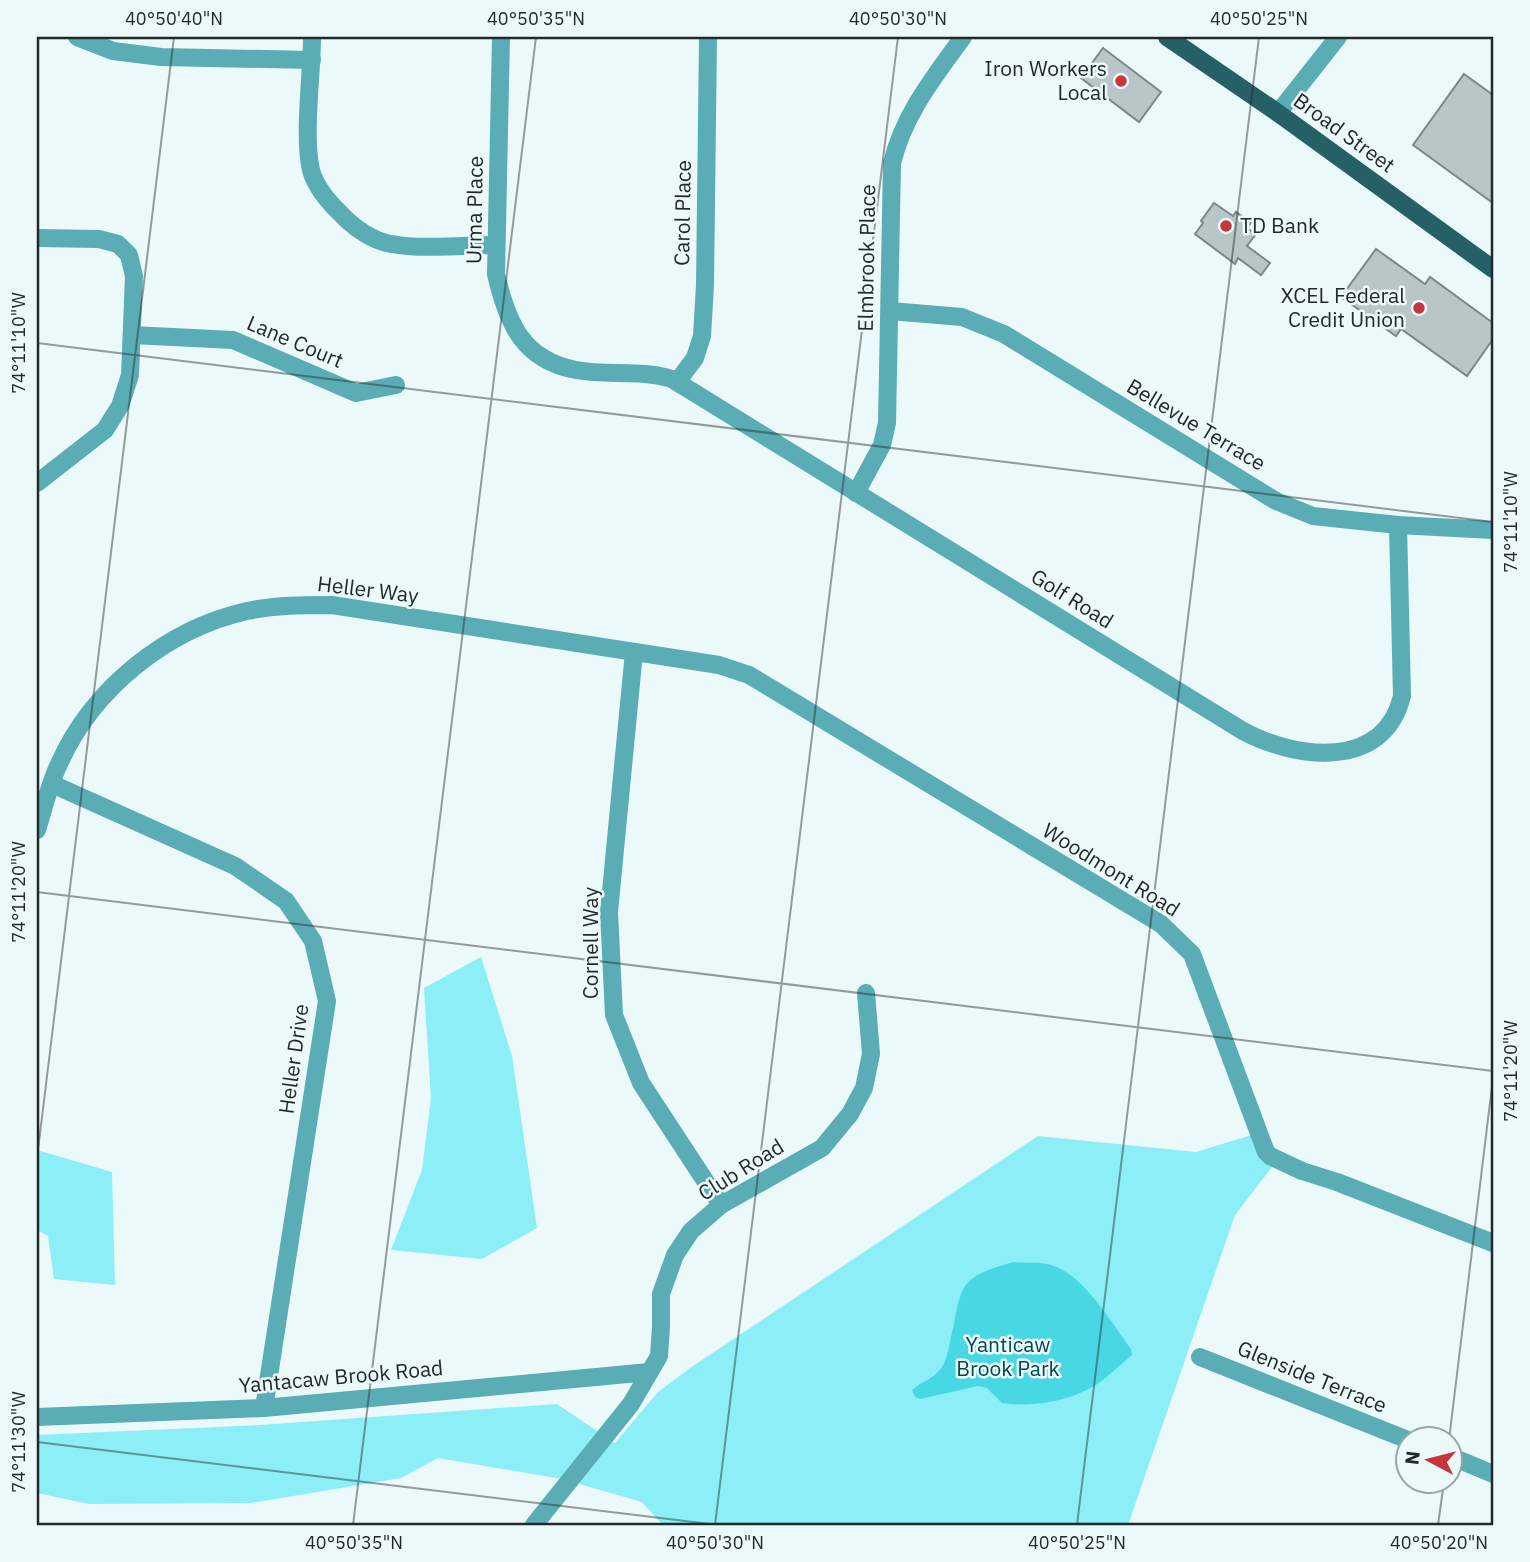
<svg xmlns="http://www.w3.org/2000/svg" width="1530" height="1562" font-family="'IBM Plex Sans',sans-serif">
<rect width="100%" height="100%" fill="#ebf9fa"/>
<g fill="#8ceef7">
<path d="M481,957l31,99 25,172 -55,31 -91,-9 31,-80 9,-72 -7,-110z"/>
<path d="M1258,1133l24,21 -47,61 -107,310h-465l-21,-23 -80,-23 -124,-21 -37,20 -150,25 -162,1 -52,-11v-58l223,-10 297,-21 58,39 43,-51 32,-24 348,-232 158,16z"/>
<path d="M37,1150l75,22 3,113 -61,-6 -6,-43 -11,-6z"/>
</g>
<path fill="#48d8e4" d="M1014,1262c11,1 23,0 33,2 35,7 63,57 84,85l1,6c-10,8 -19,17 -29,25 -26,20 -69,28 -101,23l-15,-15 -9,-2 -58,13 -5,-2 -3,-7c10,-9 22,-11 30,-23 5,-7 6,-17 8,-25 13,-55 4,-64 64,-80z"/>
<g fill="#b9c6c8" stroke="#7b8788" stroke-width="2">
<path d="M1103,48l58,44 -22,30 -58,-44z"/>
<path d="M1464,74l29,21v108l-80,-58z"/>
<path d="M1214,203l19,13 3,-4 15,11 -4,5 9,6 -9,12 23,17 -9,12 -23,-17 -3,6 -40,-30 8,-11 -2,-2z"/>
<path d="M1376,249l49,35 5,-7 63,46v16l-26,37 -66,-47 -5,7 -55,-39z"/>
</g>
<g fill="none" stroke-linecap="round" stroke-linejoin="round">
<g stroke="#5aadb4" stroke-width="18">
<path d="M77,37l36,14 48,6 151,3"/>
<path d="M312,37c0,38 -9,98 -1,133 4,15 15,29 26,40 11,12 22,22 38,29 27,13 89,6 121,6"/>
<path d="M501,37l-5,237c11,48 26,86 80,96 32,6 64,-1 96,9l571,352c52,28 141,40 159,-35l-4,-171"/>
<path d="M1278,113l60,-76"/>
<path d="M37,238l62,1 19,5 11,11 5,21 -4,99 -10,31 -15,24 -68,53"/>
<path d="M890,311l72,6 42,17 272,167 37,15 85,9 95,5"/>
<path d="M132,335l101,5 123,53 40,-8"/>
<path d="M677,382l18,-24 7,-22 3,-51 3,-248"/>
<path d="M856,493l26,-48 5,-22 5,-260c12,-49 42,-86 71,-126"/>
<path d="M634,652l-25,260 5,103 27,68 80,122"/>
<path d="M52,784l183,82 51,35 27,40 14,60 -63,407"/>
<path d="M37,830c7,-22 12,-45 22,-66 34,-76 108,-135 188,-153 28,-6 57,-6 85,-6l387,60 30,10 412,249 31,30 74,198 4,4 32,15 35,11 156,61"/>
<path d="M1200,1357l208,83"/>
<path d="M37,1417l227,-9 385,-36"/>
<path d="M1450,1456l43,18"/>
<path d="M534,1525l97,-121 28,-48 2,-29v-33l14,-39 16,-24 30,-26 101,-57 28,-34 14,-26 7,-34 -5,-61"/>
</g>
<path stroke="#256066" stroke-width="18" d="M1167,37l111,76 215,156"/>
</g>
<path fill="none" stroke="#232929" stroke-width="2" stroke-opacity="0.45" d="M37,343l1456,179M37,892l1456,179M37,1158l137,-1121M1449,1440l44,-362M37,1442l681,83M353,1525l183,-1488M715,1525l183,-1488M1077,1525l182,-1488M1438,1525l6,-43"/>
<g fill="#c6363c" stroke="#ebf9fa" stroke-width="2.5">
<circle cx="1121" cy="81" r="7"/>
<circle cx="1226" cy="226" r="7"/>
<circle cx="1419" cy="308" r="7"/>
</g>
<g text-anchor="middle" stroke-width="5" stroke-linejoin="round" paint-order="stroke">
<g font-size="21" fill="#232929" stroke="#ebf9fa" text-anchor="end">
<text x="1107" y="76">Iron Workers<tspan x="1107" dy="24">Local</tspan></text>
<text x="1240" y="233" text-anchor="start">TD Bank</text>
<text x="1405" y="303">XCEL Federal<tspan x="1405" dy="24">Credit Union</tspan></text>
</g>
<g font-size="21" fill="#232929" stroke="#ebf9fa">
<text transform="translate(1344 133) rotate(36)" y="7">Broad Street</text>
<text transform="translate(475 210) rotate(-89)" y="7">Urma Place</text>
<text transform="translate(683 213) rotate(-89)" y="7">Carol Place</text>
<text transform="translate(867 258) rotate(-89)" y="7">Elmbrook Place</text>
<text transform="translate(295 342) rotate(23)" y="7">Lane Court</text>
<text transform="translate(1196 425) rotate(31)" y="7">Bellevue Terrace</text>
<text transform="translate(368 590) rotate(7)" y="7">Heller Way</text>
<text transform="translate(1072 599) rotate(32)" y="7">Golf Road</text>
<text transform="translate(1111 870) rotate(32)" y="7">Woodmont Road</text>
<text transform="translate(591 943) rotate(-90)" y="7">Cornell Way</text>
<text transform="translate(294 1059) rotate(-82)" y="7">Heller Drive</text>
<text transform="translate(741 1170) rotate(-32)" y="7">Club Road</text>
<text transform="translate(341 1377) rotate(-5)" y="7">Yantacaw Brook Road</text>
<text transform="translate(1312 1377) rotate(22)" y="7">Glenside Terrace</text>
</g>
<g font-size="21" fill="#04474c" stroke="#ebf9fa">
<text x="1008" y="1352">Yanticaw<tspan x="1008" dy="24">Brook Park</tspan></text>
</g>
</g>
<rect width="1530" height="1562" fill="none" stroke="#ebf9fa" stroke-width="77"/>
<g transform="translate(1429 1460) rotate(277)"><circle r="33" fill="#ebf9fa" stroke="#9ba6a6" stroke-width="2"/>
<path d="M0-5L12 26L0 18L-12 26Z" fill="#c6363c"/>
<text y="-10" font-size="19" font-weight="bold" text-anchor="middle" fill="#232929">N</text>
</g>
<rect x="38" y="38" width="1454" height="1486" fill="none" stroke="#232929" stroke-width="2.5"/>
<g font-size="18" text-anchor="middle" fill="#232929">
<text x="174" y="25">40°50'40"N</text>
<text x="536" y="25">40°50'35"N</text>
<text x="898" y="25">40°50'30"N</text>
<text x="1259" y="25">40°50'25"N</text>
<text transform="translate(19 343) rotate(-90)" y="6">74°11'10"W</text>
<text transform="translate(1511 522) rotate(-90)" y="6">74°11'10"W</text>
<text transform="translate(19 892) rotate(-90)" y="6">74°11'20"W</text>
<text transform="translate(1511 1071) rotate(-90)" y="6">74°11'20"W</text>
<text transform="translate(19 1442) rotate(-90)" y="6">74°11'30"W</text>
<text x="354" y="1549">40°50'35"N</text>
<text x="715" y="1549">40°50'30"N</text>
<text x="1077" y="1549">40°50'25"N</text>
<text x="1439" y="1549">40°50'20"N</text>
</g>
</svg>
